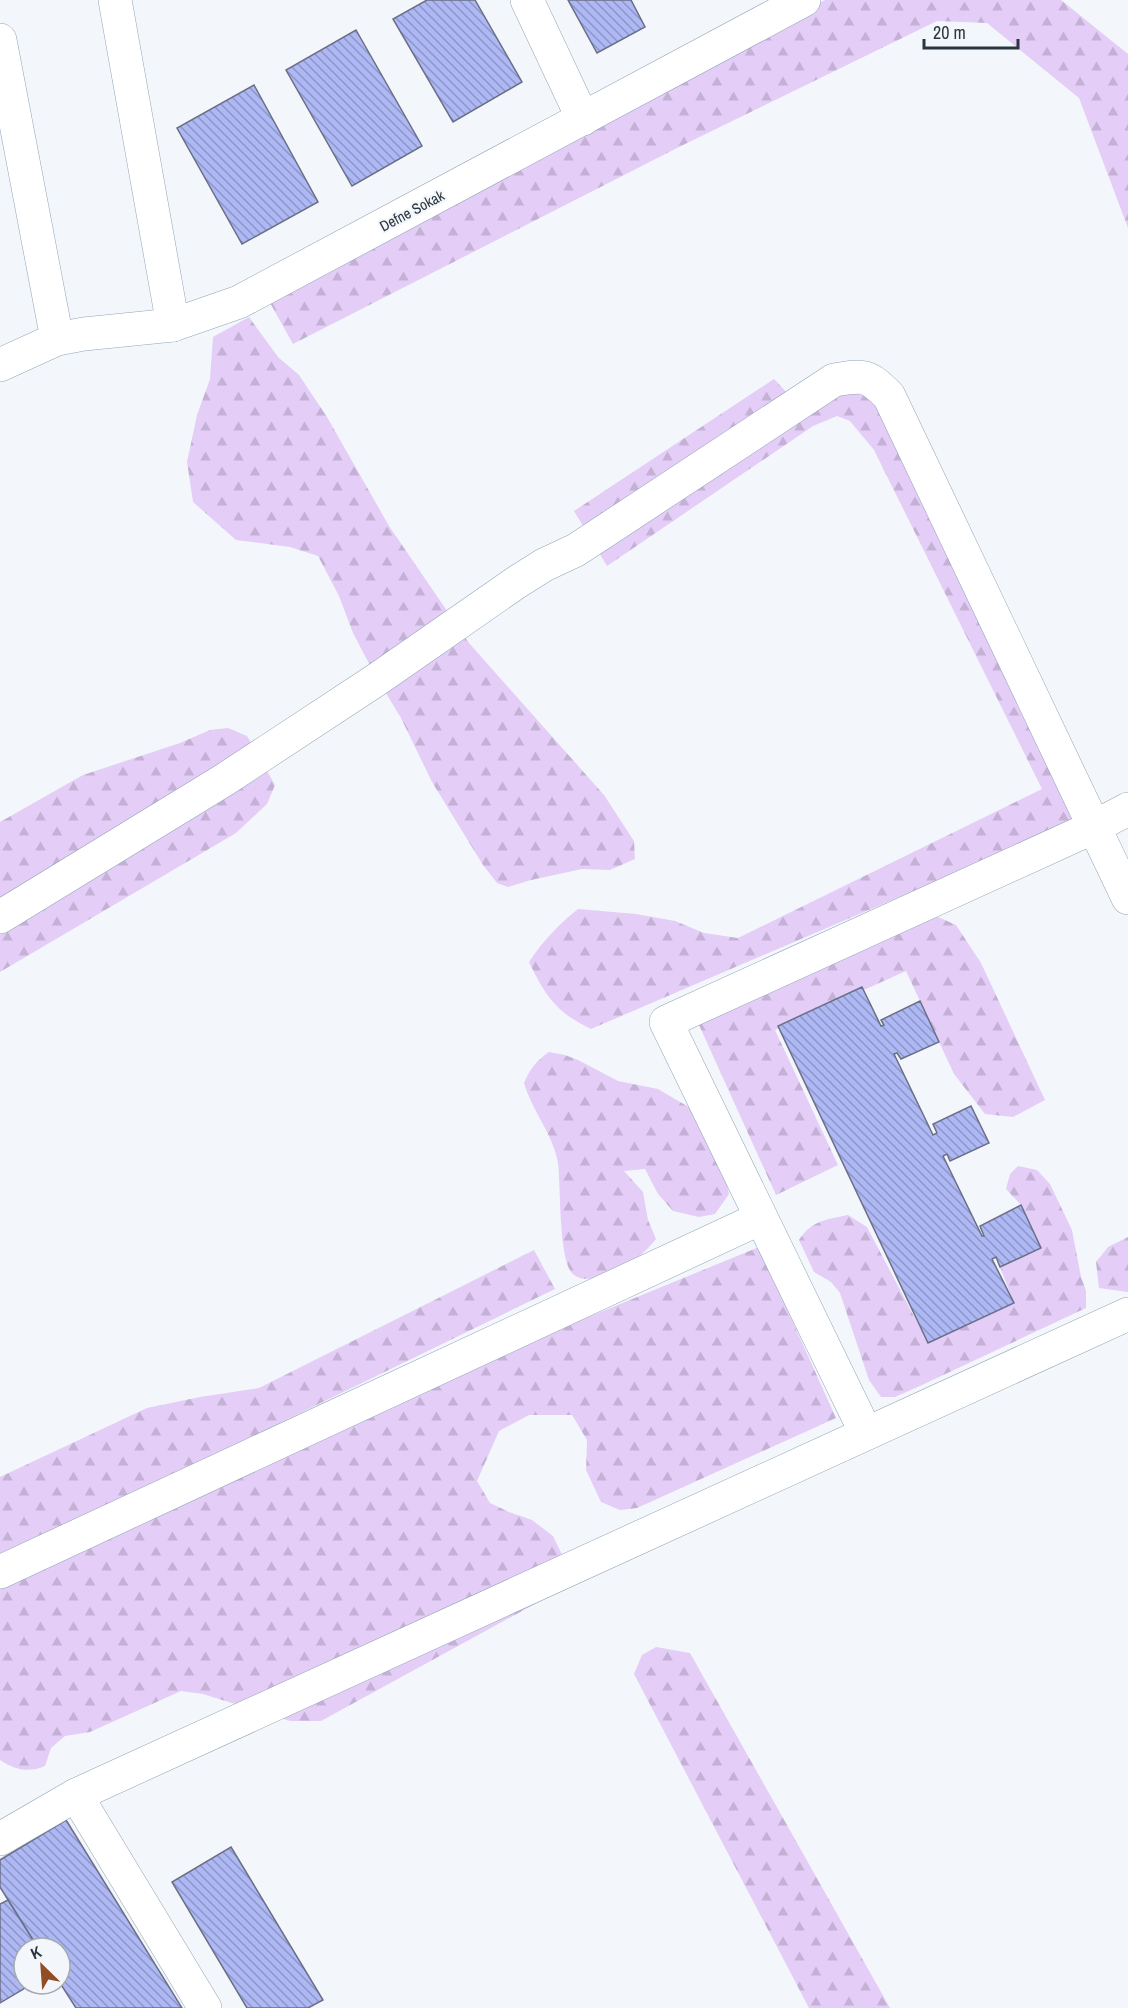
<svg xmlns="http://www.w3.org/2000/svg" width="1128" height="2008" font-family="'Archivo Narrow',sans-serif">
<defs>
<pattern id="forest-firs" width="22" height="20" patternUnits="userSpaceOnUse" patternTransform="scale(1.5)"><rect width="22" height="20" fill="#e4cdf7"/><path d="M5 1l3.5 6h-7zM16 11l3.5 6h-7z" fill="#c4b1d5"/></pattern>
<pattern id="building-back-hatch" width="6" height="6" patternUnits="userSpaceOnUse" patternTransform="scale(1.5)"><rect width="6" height="6" fill="#adb8f4"/><path d="M-1 5l2 2M0 0l6 6M5-1l2 2" fill="none" stroke="#8d96c7"/></pattern>
</defs>
<rect width="100%" height="100%" fill="#f3f7fb"/>
<g fill="url(#forest-firs)">
<path d="M825,0h236l67,54v174l-49,-130 -92,-75 -50,-2 -260,127 -384,196 -24,-43z"/>
<path d="M249,317l29,40 21,18 28,42 62,109 80,117 135,152 30,46 1,18 -25,11 -28,-1 -51,11 -23,7 -11,-4 -14,-18 -51,-83 -31,-64 -26,-43 -22,-42 -14,-37 -21,-40 -28,-9 -54,-7 -43,-38 -6,-40 10,-47 13,-36 3,-42z"/>
<path d="M774,379l17,18 80,-11 217,430 -497,213c-35,-17 -45,-32 -62,-67 14,-21 29,-37 49,-53l58,5 39,7 29,12 34,5 304,-149 -168,-339 -24,-29 -13,-5 -24,10 -206,140 -33,-55z"/>
<path d="M228,728l19,8 28,49 -8,19 -31,29 -236,139v-150l83,-47 97,-32 30,-13z"/>
<path d="M929,913l27,12 25,38 64,137 -32,17 -28,-3 -31,-40 -48,-103 -131,59 63,135 -62,30 -77,-170z"/>
<path d="M549,1052l16,3 13,5 40,21 40,8 34,20 31,58 6,27 -14,20 -16,3 -26,-6 -15,-17 -13,-25 -21,2 19,21 5,28 8,19c-15,18 -35,36 -60,39 -7,1 -16,2 -22,-3 -16,-11 -13,-90 -16,-112 -5,-29 -26,-52 -34,-80 6,-14 12,-22 25,-31z"/>
<path d="M1018,1166l19,4 13,14 22,46 9,47 5,14v17l-164,77 -27,12h-14l-12,-17 -29,-87 -9,-11 -17,-10 -15,-32c12,-19 28,-21 49,-25l19,12 61,116 86,-40 -14,-36 21,-62 -15,-16 4,-15z"/>
<path d="M1128,1237v55l-29,-4 -3,-26 12,-15z"/>
<path d="M759,1247l77,171 -199,90 -17,2 -19,-8 -15,-32 1,-30 -15,-25h-43l-30,16 -22,50 13,22 19,9 23,8 21,16 22,46 -254,139h-31l-87,-27 -22,-3 -91,41 -25,4 -14,12 -6,18c-17,7 -30,4 -45,-6v-177l547,-249z"/>
<path d="M534,1250l21,39 -555,270v-82l147,-69 53,-11 59,-9z"/>
<path d="M656,1647l34,6 200,355h-81l-175,-334 8,-19z"/>
</g>
<g fill="url(#building-back-hatch)" stroke="#6b6f86" stroke-width="1.5">
<path d="M427,0h48l47,82 -69,40 -60,-103z"/>
<path d="M568,0h63l14,27 -48,26z"/>
<path d="M356,30l66,116 -70,40 -66,-116z"/>
<path d="M254,85l64,117 -76,42 -65,-116z"/>
<path d="M862,987l19,39 3,-1 -3,-5 39,-19 19,41 -38,17 -4,-6 -3,1 39,81 4,-2 -4,-9 38,-18 18,37 -39,18 -3,-7 -4,2 39,80h2l-4,-10 41,-21 20,43 -41,19 -4,-10 -4,2 22,44 -86,40 -150,-317z"/>
<path d="M66,1820l116,188h-106l-16,-25v-35h-22l-38,-61v-27z"/>
<path d="M231,1847l92,153 -15,8h-61l-75,-126z"/>
<path d="M8,1900l30,48h-14v36h8l-32,19v-99z"/>
</g>
<g fill="none" stroke-linecap="round" stroke-linejoin="round">
<g stroke="#90a6b8" stroke-width="34">
<g id="minor">
<path d="M115,0l58,325"/>
<path d="M527,0l56,119"/>
<path d="M0,40l57,299"/>
<path d="M0,365l57,-26 27,-5 89,-9 66,-23 565,-302"/>
<path d="M0,917l224,-137 152,-100 141,-98 27,-17 32,-15 258,-170c30,-5 33,-6 55,16l239,502"/>
<path d="M866,1433l-200,-411 428,-195 34,-18"/>
<path d="M0,1572l761,-354"/>
<path d="M76,1795l129,213"/>
<path d="M0,1839l76,-44 1052,-481"/>
</g>
</g>
<use href="#minor" stroke="#fff" stroke-width="33"/>
</g>
<g text-anchor="middle" stroke-width="4.5" stroke-linejoin="round" paint-order="stroke">
<g font-size="15" fill="#2d363e" stroke="#f3f7fb">
<text transform="translate(412 211) rotate(-28)" y="5">Defne Sokak</text>
</g>
</g>
<g transform="translate(42 1966) rotate(335)"><circle r="28" fill="#f3f7fb" stroke="#a4aaaf" stroke-width="1.5"/>
<path d="M0-4.5L10 22L0 15L-10 22Z" fill="#934d25"/>
<text y="-9" font-size="16" font-weight="bold" text-anchor="middle" fill="#2d363e">K</text>
</g>
<path d="M924 39v9h94v-9" fill="none" stroke="#2d363e" stroke-width="3"/>
<text x="933" y="39" font-size="18" fill="#2d363e" stroke="#f3f7fb" stroke-width="4.5" paint-order="stroke">20 m</text>
</svg>
